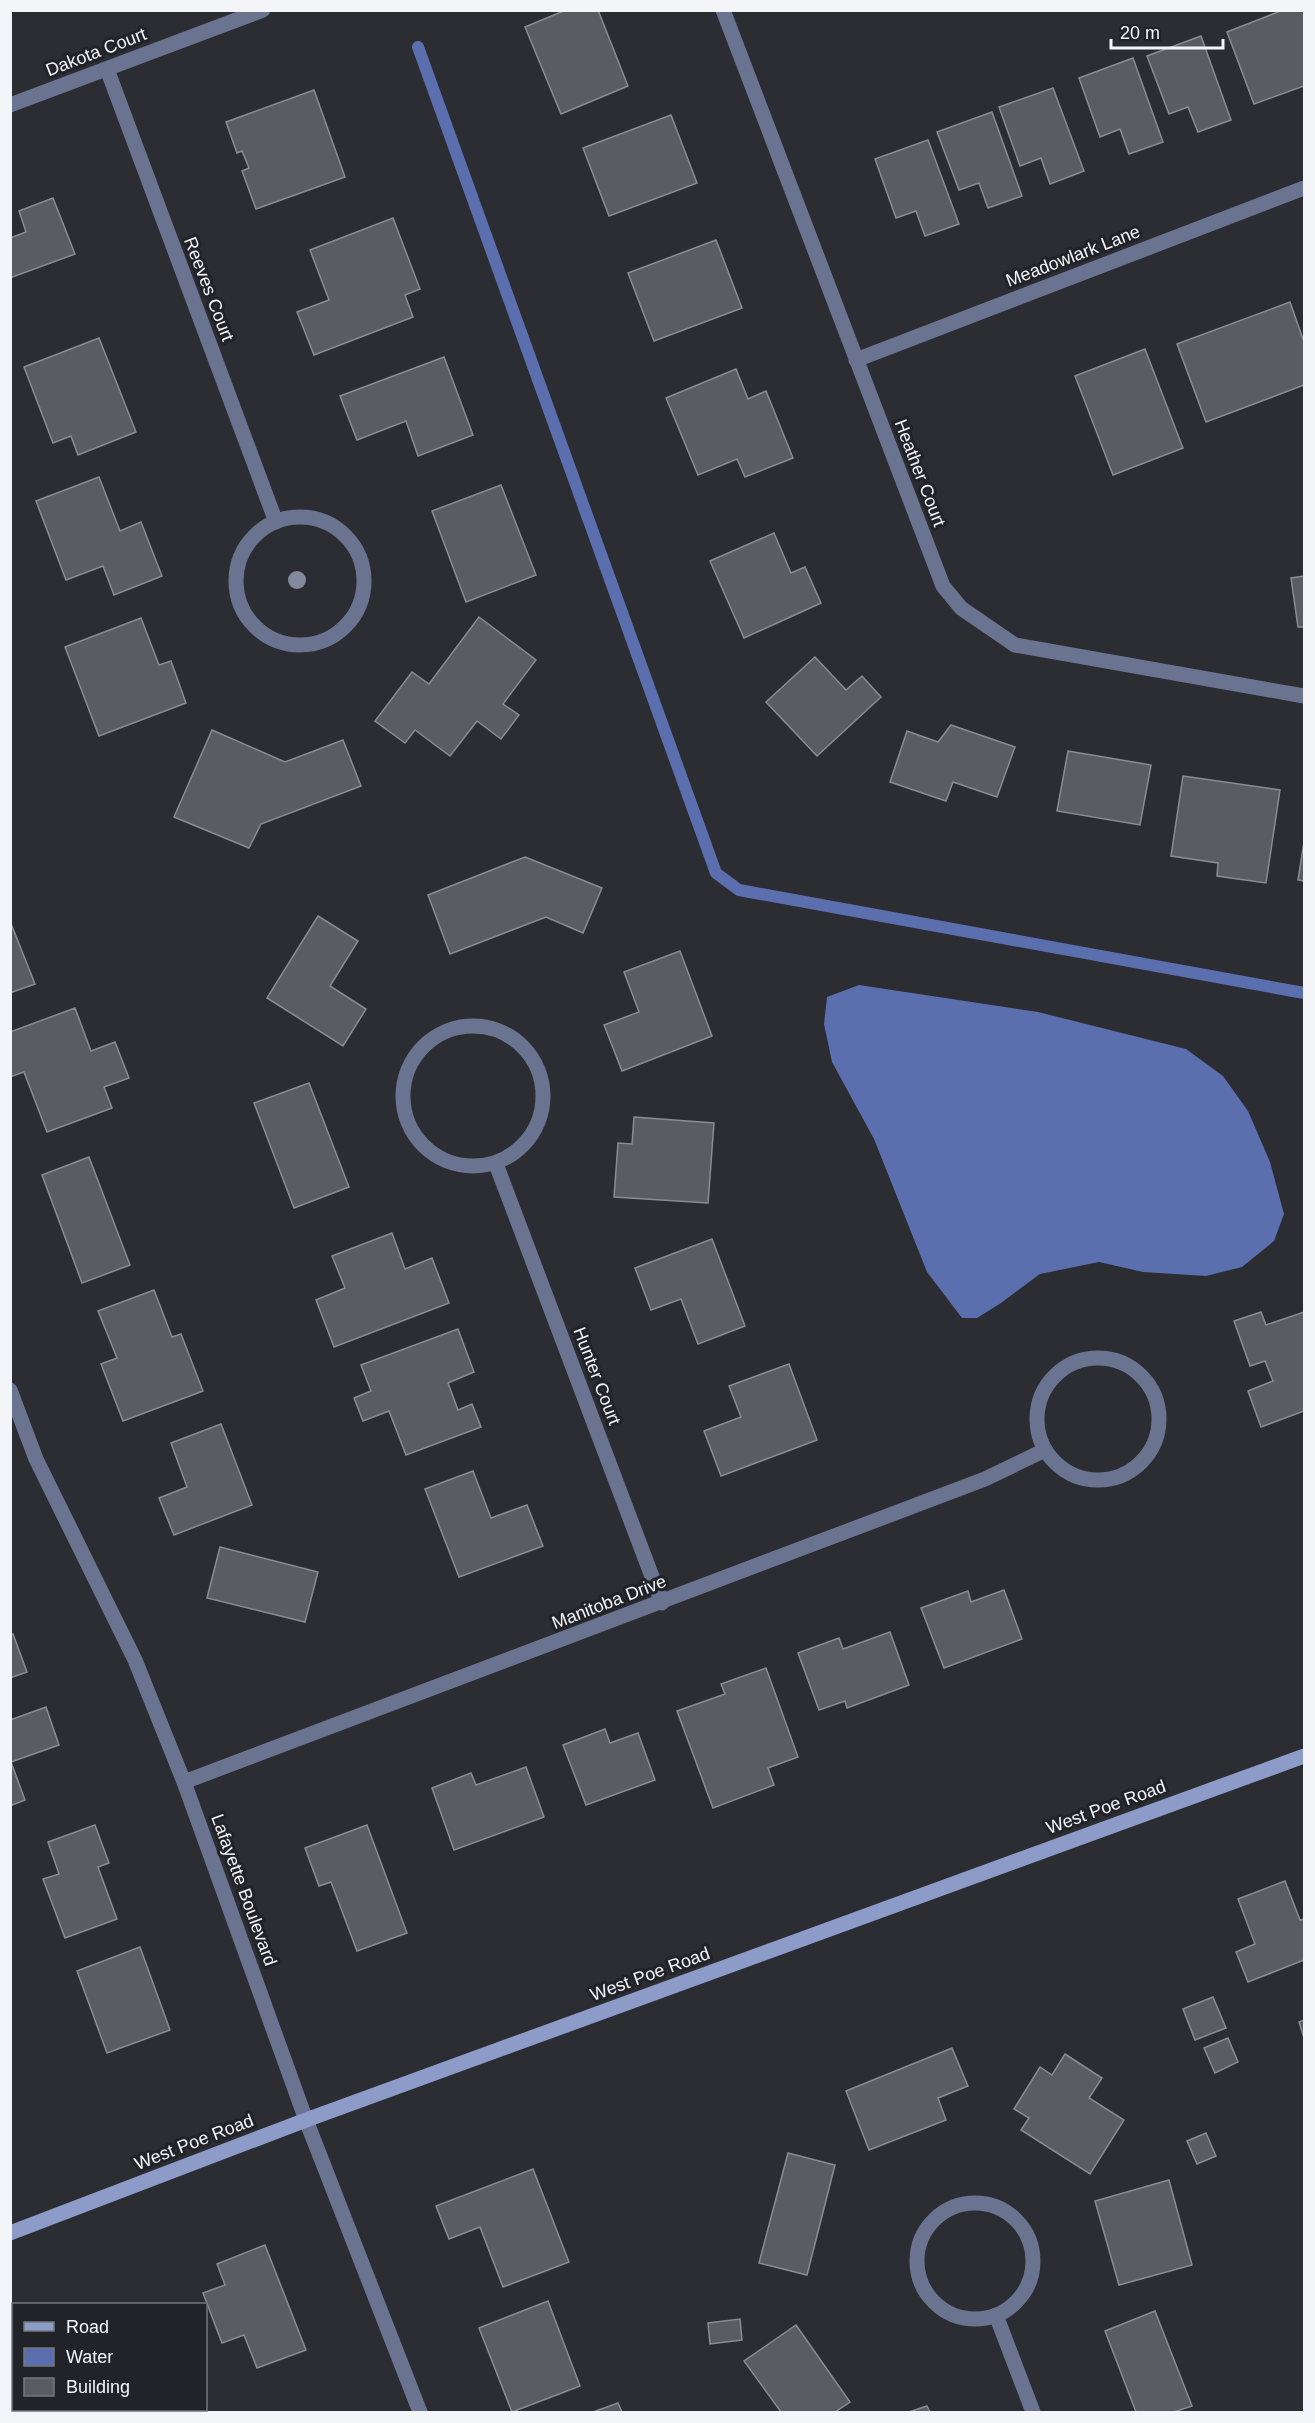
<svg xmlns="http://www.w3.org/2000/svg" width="1315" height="2423" font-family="Arial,sans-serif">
<rect width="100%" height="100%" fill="#2b2d32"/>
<path fill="#5b6ead" d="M859,985l179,27 148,37 37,27 25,35 22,51 14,52 -10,27 -32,26 -36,9 -63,-4 -44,-10 -59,12 -39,29 -24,15h-15l-35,-46 -53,-133 -42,-77 -8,-38 3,-27z"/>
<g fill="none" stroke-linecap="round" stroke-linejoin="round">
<path stroke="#5b6ead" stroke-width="12" d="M418,47l298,826 23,17 565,103"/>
</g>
<g fill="#5a5c61" stroke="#8a8c91" stroke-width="1.5">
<path d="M566,10h32l30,76 -67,28 -36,-87z"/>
<path d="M1283,10h21v76l-50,18 -27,-72z"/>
<path d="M1201,36l30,84 -33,12 -10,-25 -19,7 -22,-58z"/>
<path d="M1133,58l30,84 -34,12 -9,-25 -20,8 -21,-59z"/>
<path d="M1053,88l31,83 -34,13 -9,-26 -21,8 -21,-59z"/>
<path d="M314,90l31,87 -89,32 -14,-38 7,-3 -7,-17 -5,2 -11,-31z"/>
<path d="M992,112l30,84 -34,12 -9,-25 -20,7 -22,-58z"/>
<path d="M671,115l26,68 -88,33 -26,-68z"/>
<path d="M928,140l31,84 -34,12 -9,-25 -20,7 -21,-59z"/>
<path d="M53,198l22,56 -65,24v-40l16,-6 -7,-21z"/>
<path d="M393,218l27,71 -15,6 8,22 -99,38 -17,-43 32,-12 -19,-50z"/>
<path d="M716,240l26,68 -88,33 -26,-68z"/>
<path d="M1290,302l14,40v43l-98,37 -29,-78z"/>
<path d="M99,338l37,94 -58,23 -7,-19 -18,7 -29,-76z"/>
<path d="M1145,349l38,99 -70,27 -38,-99z"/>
<path d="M444,357l29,78 -55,21 -12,-35 -49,19 -17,-44z"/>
<path d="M736,369l12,30 18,-8 27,67 -48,19 -8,-18 -39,16 -32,-77z"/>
<path d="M99,477l21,54 21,-9 21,54 -48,19 -11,-29 -37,14 -30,-79z"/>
<path d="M501,485l35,90 -70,27 -34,-91z"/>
<path d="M774,533l17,40 14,-6 16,36 -77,35 -34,-77z"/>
<path d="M1304,576v51h-6l-7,-49z"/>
<path d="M479,617l57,43 -33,44 16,11 -18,24 -24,-18 -27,35 -35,-26 -10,13 -30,-22 37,-49 17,12z"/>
<path d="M141,618l18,47 12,-4 15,42 -87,33 -34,-89z"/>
<path d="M815,657l31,33 16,-14 19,21 -64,59 -51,-54z"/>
<path d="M951,725l64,22 -18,50 -44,-15 -7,19 -56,-19 17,-51 31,11z"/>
<path d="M212,730l73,32 58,-22 18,46 -100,38 -12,24 -75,-31z"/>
<path d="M1068,751l83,14 -11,60 -83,-14z"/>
<path d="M1183,776l97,14 -14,93 -49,-7 1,-13 -47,-7z"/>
<path d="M1304,842v39l-6,-1z"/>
<path d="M525,857l77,31 -19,45 -37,-16 -96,37 -22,-59z"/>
<path d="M318,916l40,25 -28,45 36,23 -23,37 -76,-48z"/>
<path d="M10,921l25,63 -25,9z"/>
<path d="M680,951l32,85 -90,35 -18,-46 35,-13 -15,-40z"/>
<path d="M75,1008l16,43 24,-9 14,36 -25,9 8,21 -65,24 -23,-60 -14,5v-45z"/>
<path d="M309,1083l40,104 -55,21 -40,-105z"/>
<path d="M634,1117l80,6 -6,80 -94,-6 4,-54 14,1z"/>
<path d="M89,1157l41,108 -48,18 -40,-108z"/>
<path d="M392,1233l13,36 27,-11 17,45 -115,44 -18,-47 29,-12 -13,-32z"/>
<path d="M712,1239l33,87 -47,18 -17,-45 -30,11 -16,-42z"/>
<path d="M154,1290l18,47 9,-3 22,57 -80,30 -22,-57 16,-6 -19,-47z"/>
<path d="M1261,1312l5,13 38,-13v99l-43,16 -13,-36 25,-10 -8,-20 -15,5 -16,-45z"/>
<path d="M458,1329l16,43 -26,11 10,27 14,-6 9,23 -75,28 -17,-44 -26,10 -9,-23 17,-7 -10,-26z"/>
<path d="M789,1364l28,76 -96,36 -17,-45 37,-14 -12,-31z"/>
<path d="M221,1424l31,81 -78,30 -15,-37 28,-11 -16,-44z"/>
<path d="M473,1471l18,47 36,-13 16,41 -84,31 -34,-88z"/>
<path d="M220,1547l98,25 -13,50 -98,-24z"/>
<path d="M1004,1590l18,49 -78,29 -23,-60 47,-17 3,11z"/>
<path d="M890,1632l19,53 -62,23 -2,-7 -26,9 -21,-57 41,-15 4,11z"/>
<path d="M13,1634l14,38 -17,6v-43z"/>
<path d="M766,1668l32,89 -30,11 6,17 -61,23 -36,-97 48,-17 -4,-10z"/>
<path d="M46,1707l13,38 -48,17 14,38 -15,6v-86z"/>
<path d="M605,1729l5,14 28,-10 17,47 -69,25 -23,-60z"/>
<path d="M526,1767l18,50 -90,33 -22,-62 39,-15 5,12z"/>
<path d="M95,1825l14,38 -11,4 19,52 -52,19 -22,-59 16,-5 -11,-32z"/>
<path d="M367,1825l40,108 -50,18 -26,-69 -12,4 -14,-38z"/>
<path d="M1285,1881l15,39 4,-1v41l-56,22 -12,-30 19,-8 -17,-45z"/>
<path d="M140,1947l30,83 -63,23 -30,-82z"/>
<path d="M1213,1997l13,31 -31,12 -12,-31z"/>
<path d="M1304,2020v18l-5,-16z"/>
<path d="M1228,2038l10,24 -23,11 -11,-25z"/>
<path d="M952,2048l16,38 -30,12 8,22 -77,30 -23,-59z"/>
<path d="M1065,2054l37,24 -13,20 35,22 -34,54 -69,-44 8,-12 -15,-9 26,-42 12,8z"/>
<path d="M1206,2133l10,23 -19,8 -10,-23z"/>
<path d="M788,2153l47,12 -28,110 -48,-12z"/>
<path d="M533,2169l36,93 -66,25 -23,-60 -31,12 -13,-33z"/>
<path d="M1169,2180l23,85 -73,20 -24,-84z"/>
<path d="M265,2245l41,105 -49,18 -13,-33 -22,8 -19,-50 22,-8 -8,-21z"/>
<path d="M548,2301l32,85 -68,26 -33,-84z"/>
<path d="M1155,2311l37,95 -18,6h-38l-31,-81z"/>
<path d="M740,2319l2,21 -32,4 -2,-21z"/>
<path d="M796,2325l54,77 -15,10h-54l-37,-51z"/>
<path d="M618,2403l4,9h-29z"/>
<path d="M927,2406l3,6h-21z"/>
</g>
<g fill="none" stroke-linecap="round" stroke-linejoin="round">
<g stroke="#6a7490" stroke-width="15">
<path d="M723,10l220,576 18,22 54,37 289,51"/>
<path d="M107,69l169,453"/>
<path d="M10,105l253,-95"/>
<path d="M856,360l448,-172"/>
<circle cx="300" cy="581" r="64"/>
<circle cx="473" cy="1096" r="70"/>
<path d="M496,1164l166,439"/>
<circle cx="1098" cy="1419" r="61"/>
<path d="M10,1390l26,69 99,201 49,122 122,338 114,292"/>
<path d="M184,1782l801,-303 60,-29"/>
<circle cx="975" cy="2261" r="58"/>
<path d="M996,2315l37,97"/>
</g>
<path stroke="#8c9bc8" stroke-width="15" d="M10,2233l296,-113 998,-364"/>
</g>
<circle fill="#828aa0" cx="297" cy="580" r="9"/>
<g text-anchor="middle" stroke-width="6" stroke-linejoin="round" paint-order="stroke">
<g font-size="18" fill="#f3f5f8" stroke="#222328">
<text transform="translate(96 52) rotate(-21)" y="6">Dakota Court</text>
<text transform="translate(1073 256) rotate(-21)" y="6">Meadowlark Lane</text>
<text transform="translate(209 289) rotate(69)" y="6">Reeves Court</text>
<text transform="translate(920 473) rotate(69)" y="6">Heather Court</text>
<text transform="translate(597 1376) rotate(69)" y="6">Hunter Court</text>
<text transform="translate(609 1602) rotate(-21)" y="6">Manitoba Drive</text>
<text transform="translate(1106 1807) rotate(-20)" y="6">West Poe Road</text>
<text transform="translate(244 1890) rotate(70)" y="6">Lafayette Boulevard</text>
<text transform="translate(650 1974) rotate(-20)" y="6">West Poe Road</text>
<text transform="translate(194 2142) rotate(-21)" y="6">West Poe Road</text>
</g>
</g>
<rect width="1315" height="2423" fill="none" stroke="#f3f5f8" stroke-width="24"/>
<rect x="12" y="2303" width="195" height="108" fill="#222328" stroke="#76777b" stroke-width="1.5"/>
<rect x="24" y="2322" width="30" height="9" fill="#8c9bc8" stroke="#76777b" stroke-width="1.5"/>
<text x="66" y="2333" font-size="18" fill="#f3f5f8">Road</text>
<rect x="24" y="2348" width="30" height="18" fill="#5b6ead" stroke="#76777b" stroke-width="1.5"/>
<text x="66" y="2363" font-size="18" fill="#f3f5f8">Water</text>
<rect x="24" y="2378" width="30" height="18" fill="#5a5c61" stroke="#76777b" stroke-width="1.5"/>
<text x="66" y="2393" font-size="18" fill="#f3f5f8">Building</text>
<path d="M1111 39v9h112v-9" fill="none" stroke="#f3f5f8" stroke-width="3"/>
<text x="1120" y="39" font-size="18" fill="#f3f5f8" stroke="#222328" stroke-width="4.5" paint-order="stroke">20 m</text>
</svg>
